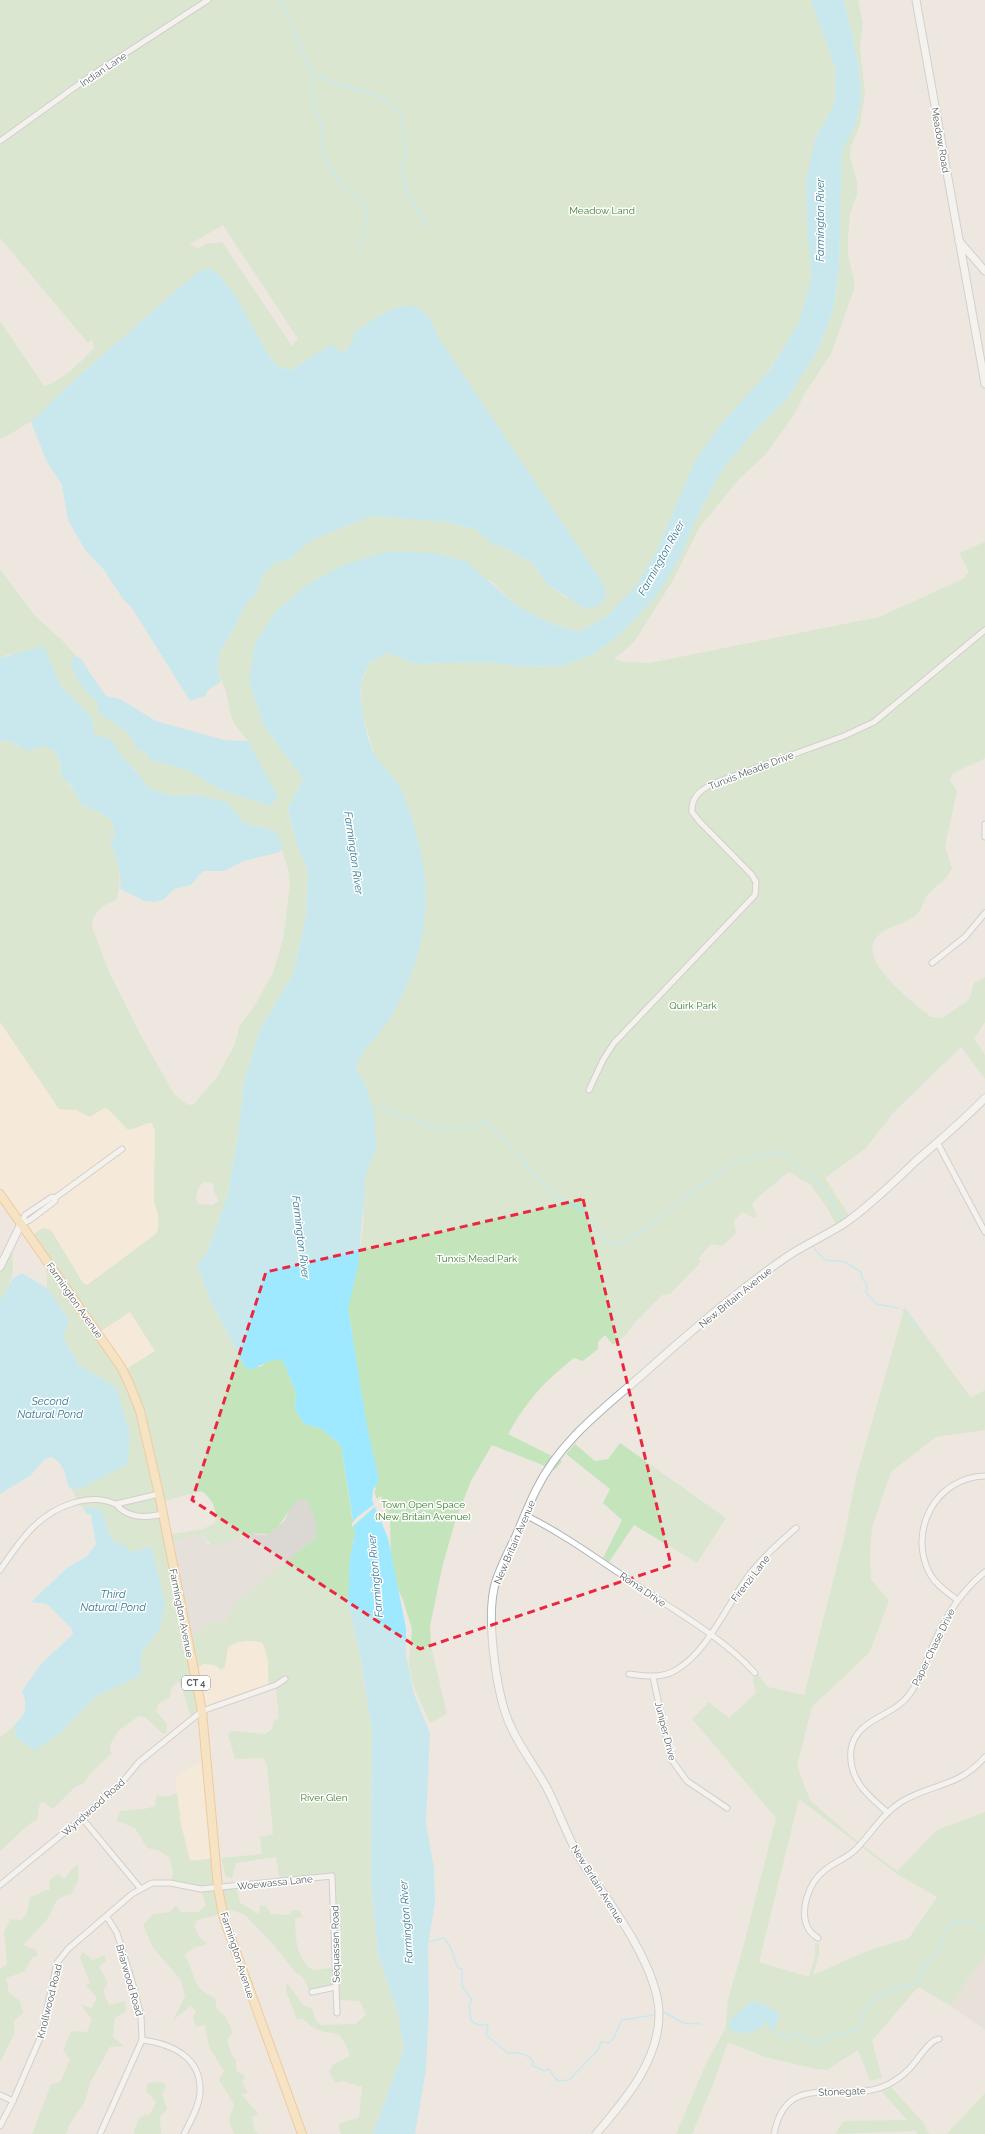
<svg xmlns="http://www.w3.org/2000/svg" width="985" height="2134" font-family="Raleway,sans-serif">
<rect width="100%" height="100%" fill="#ede7e0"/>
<g fill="#ffecd3">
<path d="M0,1022l59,87 17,1 14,7 14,-9 5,1 18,20 5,1 16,-7h4l3,8 -1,71 3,6 2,20 -1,4 -71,53 -4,-2 -53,-47 -30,-42z"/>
<path d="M130,1312l25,39 -32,20 -25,-38z"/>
<path d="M253,1640l9,3 6,10 2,19 -2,8 1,9 -67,22 -12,-56 13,9 22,3 3,-19 9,-6z"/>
<path d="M207,1759l9,99 -26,3 -9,-37 -5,-40 1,-9z"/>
</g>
<path fill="#dbd7d3" d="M300,1498l7,3 5,8 5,13 -1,15 -79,66 -12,20 -11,-3 -23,18 -17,-96 22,-7h5l7,9 33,-6 11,-4 13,1 8,-4 12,-11 6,-15z"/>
<path fill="#dfd9d1" d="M985,1956v74l-34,-24 15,-25z"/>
<g fill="#c4e5bb" fill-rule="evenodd">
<path d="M0,0h816l2,18 18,52 -2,34 -19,35 3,122 -11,52 -119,180 -46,88 -35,35 -28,16 -26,-8 -37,-19 -26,-25 -241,102 15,44 39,53 -15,29 8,34 12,29 -2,45 -13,58 -33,55 -16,52 -6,55 -11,62 -20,55 -10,11 13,36 35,67h15l11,-8h9l5,6 11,28 -1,16 9,15 16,4 21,17 11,72 11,16 -10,7 -5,64 12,50 12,78 -1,153 7,70 20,58 6,35 -31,86h-32l-3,-10 21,-7 3,-30 -20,-6 -7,2 -6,-12 6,-8 15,-7c-11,-34 -16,-16 -37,-29 -4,-2 -7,-6 -10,-8h-6l-11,-28 1,-8 17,23 8,2 3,11 6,6 35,-1 10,-10 -6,-13 -23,-1 -1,-12 -26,3 -7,-14 -7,-4 -22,-28 -29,-30 -14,-5h-9l-7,6 -18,4 -3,6 5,11 9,7 -12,3 -12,8c14,21 5,31 31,43l2,11 9,8 7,16 -6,6 4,15 5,5v11l9,6 -3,6 6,11 -7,1 18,20 -7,3 2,13 4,4h-24l-5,-13 5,-17 -15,-24 5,-9 -15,-24 -4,-22 -9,2 -3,-10 3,-5 -5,-6 -18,14 12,-23 -4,-17 -28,-32 -10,-23 10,-11 17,-2 6,-7 5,7h17l8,-7 -5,-15 -31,-7 3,-9 -3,-16 -10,-7 -13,-3 -12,-20 -18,-7 3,-10 24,-2 11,-3 1,-11 10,2 11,-4 4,31 9,37 26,-3 2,30 18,-2 4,17 19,11 1,-8h6l5,8 19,1 2,-5 8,1 3,6 -8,1c1,19 0,40 18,52l23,-3 -4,-91 -52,6 -4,-25 -40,6 -4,15 -6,-1 -5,-19 41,-4 -2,-17 13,-3 -6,-69 -4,-7 -28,1 -7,-25 5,-3 32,3 8,-6v-6l6,-4 -3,-30 -7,1c-2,-17 2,-30 -7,-46 -13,-4 -23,-3 -34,4l-3,20 -4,3 -6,-5 -12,-1 -5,4 -7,-12 11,55 -10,8 -13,-38 -7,6 -2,10 -12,7 -2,7 11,13 -1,9 -3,1 -18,-17 -6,-1 -21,15 -8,14 1,9 -21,20 -7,10 -8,3 -22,22 -11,-8 -4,8v10c-15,7 -24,21 -38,32v-114l14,-11 2,11 45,-5 34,-35 46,-23v-21l18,-23 -16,-79 -12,1 -7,-8 -9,-1 -5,-6 -8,-27 -15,-3 -3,3 -12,-20 10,-2 34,-101 -37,-22 -16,-27 6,-18 -22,-32 -1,-30 -16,-22 13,-8 8,2 32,53 4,2 69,-51c5,-9 2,-23 -2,-32l1,-71 -3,-8c-9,-1 -16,8 -25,6l-19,-20 -4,-1 -14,9 -14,-7 -17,-1 -59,-87v-280l7,-2 13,8 27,-1 8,5 5,9v8l9,17 5,4 5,12 7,5 10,3 15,10 4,14 -5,9c9,18 13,38 6,57l-15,7 -8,11 -1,9 15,40 32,65 35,62 14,11 6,-1 23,-27 17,-31 6,-21 15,-20 18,-33 10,-33 7,-53 -1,-14 -13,-41 -32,-8 -16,-20 -29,-8 -26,1 -25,-8c-11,-22 -36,-38 -55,-53l-1,-18 -32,-32 -9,-17 -42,-14 -9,4v-89l36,48 26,23 14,16 -5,4c1,16 15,32 26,42l1,10c15,10 35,20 39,38l7,1 6,9 37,10 36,21 19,5 6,-55 -14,-18 -4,-11 -4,-21 -9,-22 3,-17 18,-31 4,-11 15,-18 6,-18 14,-12 11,-2 24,-20 60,-24 75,6 28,7 19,17h7l30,16 16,22 21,15 -214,-261 -8,13 -42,10 -13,9 -11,-2 -11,-12 -60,-87 -11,3 -115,100 -52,50c-12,5 -20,13 -31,17v-118l44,65c21,-7 34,-22 50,-38l-2,-9 -4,4 -88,-105zM223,225l75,114 -6,7 -70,-104 -16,2 -9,5 -7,-5zM204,1182l9,1c1,3 0,5 1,8 1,4 4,6 4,10l-5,4 -14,-1 -3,-4 2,-12zM130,1312l25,39 -32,20 -25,-38zM201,1491c10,5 18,21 14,32l-12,6 -36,6 -6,-33zM300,1499l7,2c7,13 10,22 9,36l-80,66 -11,20 -11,-3 -23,18 -22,-95 27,-8h5l13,12c9,-3 29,-12 38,-13 8,-2 13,3 21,-3 12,-9 15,-24 27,-32z"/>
<path d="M844,0h14l5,23 -3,24 5,46 -5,32 -9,21 -1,11 7,25v12l-7,20 -2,23v17l6,27v8l-23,65 -26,39 -11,22 -29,40 -26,24 -39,48 -28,55 -38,60 -20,17 11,3 25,1 229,-46 84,-38 6,-7 -10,-19 26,-11v216c-11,7 -22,9 -33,16l-2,7 7,10 -12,55 7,22c-6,13 -11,14 -22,24 -6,5 -7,15 -12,21 -9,10 -32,13 -42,25 -19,23 40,66 55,79l11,1 27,-18 5,-17 11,-6v45l-11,17 11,16v24l-24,-32 -66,64 -30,38 -40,29 23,36v7l-11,6 -9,-18 -19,-26c-9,-2 -12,-8 -20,-11l-32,26 -5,7 5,10 -2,3 -12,-6 -9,8 2,13 -14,13 -11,-2 -13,15 3,3 -31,32 -8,1 -28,29 -8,11 -13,10 -8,-10 -7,7v7l-15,12 -9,-3c-30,24 -46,41 -66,76l54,27 -7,9 -63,-25 -21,36 -16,41 -12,42 -13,62 1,20 16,68 -17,9 -17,-38 -4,-20 3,-36 -9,-29 -12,-26 -1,-54 -4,-11 -3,-3 -2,-10 -4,3 -3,-8 2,-1c-5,-19 2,-37 -10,-55l-16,-117 -6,-8c10,-35 24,-76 18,-113l9,-91 -5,-20 -10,-18 3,-12 27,-32 14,-235 -17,-20 -8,-13 -13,-43 -1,-29 9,-22 18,-9 27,11 70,-2 39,5 38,-1 32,-12 27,-21 78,-121 24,-43 31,-38 33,-32 30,-47 16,-41 6,-41 3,-120 14,-26 5,-24 -2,-34z"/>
<path d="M11,1244c4,29 3,32 -11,57v-34z"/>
<path d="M905,1307l66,91 14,-8v40l-49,7 -45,35 -19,56 -2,27 1,24 18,22 -20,52 -57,54 -15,59 13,34 42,37 45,34 40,-41 48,-18v144l-19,25 -15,25 -33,-19 -46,54 10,37 -12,3 -12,-31 -31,20 -11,-1 -51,-12 -37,-15 -16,45 -20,47h-16l30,-70 19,-35 3,-30 13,-44 35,-137 -84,-99 17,-17 20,16 27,-25 -3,-14 5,-4 10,12 36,8 39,-153 13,-65zM799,1799l98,75 40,23 -28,41 -42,13 -54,24 6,-21v-10l-4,-1v13l-6,21 -50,-15z"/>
<path d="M620,1443l106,75 -29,45 -63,-38 -25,37 -6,-4 19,-38 -19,-17 7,-14 -44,-35 9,-10 20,17 13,-2z"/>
<path d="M78,1865v16l-7,13c-21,5 -15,14 -26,28 -7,8 -15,15 -22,23l12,4 3,6 -6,3 -8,14 -18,6 3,15 11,8 3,12 -9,8v13l-14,29v-94l7,-5 -3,-32 7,-13 11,1 5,-8 3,-15 20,-8 -1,-8 9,-7 6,5 10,-12z"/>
<path d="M83,1952l10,8 11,-5 2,6 -7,5 9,17 -5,7 6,15 16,-4 1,10 -11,7 -2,19 11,9 -14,1 -19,34 -6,20 -15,23 -4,10h-34l19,-50 9,-2 10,-22 -7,-10 8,-19 16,1 5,-12 -11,-15 11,3 5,-10 -11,-13 4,-2 -10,-25z"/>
<path d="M162,2082l4,4 -4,8 5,15 -7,8 1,17h-27v-4l6,-13 10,-3 6,-12 -10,-11 2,-8z"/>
<path d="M891,2087l31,34 7,13h-12l-1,-3 -81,3 9,-13 63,-1 -25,-28z"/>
<path d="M985,2093v41h-38z"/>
</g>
<g fill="#9ee9ff">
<path d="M811,0h33l15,66 2,34 -5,24 -14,26 -3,120 -6,41 -16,41 -30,47 -33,32 -31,38 -24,43 -19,45 -25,41 -34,35 -27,21 -32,12 -38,1 -39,-5 -70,2 -27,-11 -18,9c-3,7 -8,15 -9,23 -2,17 6,59 16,73 7,10 18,20 24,31 9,18 19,55 22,76 10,55 -7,111 -36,158 -11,17 -25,24 -31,45l10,18 8,30 3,30 -11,28 -8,92 -10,42 19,118 12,54 -6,10 -1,10 16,38 18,90v27l8,39 16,39 -4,90 8,45 1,35 -7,42 1,64 -3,61 -11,64h-42l31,-86 -6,-35 -20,-58 -7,-70 1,-153 -12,-78 -12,-50 2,-46 5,-25 -14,-88 -21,-17 -16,-4 -9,-15 1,-16 -11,-28 -5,-6c-11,0 -19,7 -30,11l-5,-3 -35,-67 -13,-36 10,-11 20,-55 11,-62 6,-55 16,-52 33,-55 13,-58 2,-45 -12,-29 -8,-34 15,-29 -39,-53 -15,-44 6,-39 21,-32 32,-27 35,-19 47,-14 42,2 34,8 50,44 37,19 26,8 28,-16 29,-30 20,-34 40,-93 27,-37 47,-52 29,-48 13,-45 -5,-49 -1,-46 9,-43 19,-35 2,-34z"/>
<path d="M209,268l11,8 15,19 34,61 11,12 11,2 41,-26 8,8 6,-1 8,-13v-6c32,-20 66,-50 84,5l166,248 2,11 -5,8 -14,6 -40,-26 -16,-22 -30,-16h-7l-19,-17 -28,-7 -75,-6 -60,24 -24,20 -11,2 -14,12 -6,18 -15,18 -4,11 -18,31 -3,17 4,13 -13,8 -3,6 -15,5 -58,-93 -9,-9 -19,-29 -18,-19 -18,-31 -6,-35 -15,-23 -16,-40 52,-50 115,-100z"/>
<path d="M44,646l16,39 32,32 2,18 16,4 17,23 18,19 3,7 25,8 26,-1 29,8 16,20 32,8 7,16 -3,5 -36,9 -20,10h-21l-12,14 -17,4 -11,11 -9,2 -9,-1 -25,-12c2,-15 -4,-33 -10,-46l5,-9 -4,-14 -15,-10 -10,-3 -7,-5 -5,-12 -13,-15 -1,-14 -5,-9 -8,-5h-6l-14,4 -20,-11 -7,2v-84z"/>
<path d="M76,656l4,2 26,38 14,3 36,22 68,19 24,1 30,55 -7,10 -48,-15 -36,-21 -37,-10 -6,-9 -7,-1c-4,-18 -24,-28 -39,-38l-1,-10c-11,-10 -25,-26 -26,-42z"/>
<path d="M22,1273l25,15 22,32 -6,18 16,27 37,22 14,48 -2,29 -46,24 -10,2c-10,-9 -1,-20 -20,-33l-7,2 -14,16 -31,19v-193l13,-23z"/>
<path d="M87,1507l15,3 8,27 5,6 9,1 7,8 21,-5 13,58 -6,25 -18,23v22l-46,22 -34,35 -27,19 -18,-14 -2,-11 11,-14v-12l-3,-9 19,-27 32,-30 -1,-5 -25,-25 -16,-2 36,-34 20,-12 9,-12 -5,-29 -4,-1 -3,-4z"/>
<path d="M750,2002l10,1 18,9 2,5 -7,11 4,5 -6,-2 -6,-12 -1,11 -4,-3 -9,6h-17l-5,-7 1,-4 4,-6z"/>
</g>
<path fill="#ede7e0" d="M376,1503l1,2 -25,22v-4l5,-6z"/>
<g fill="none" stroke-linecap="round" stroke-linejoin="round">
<g stroke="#9ee9ff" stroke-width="1.5">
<path d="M280,0l32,72 19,10 51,15 19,18 5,32 -4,25 6,24 12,16 7,16"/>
<path d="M312,72v27l10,29 -1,16 5,19 16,22 23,20 2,13 -7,32"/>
<path d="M371,1105l74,26 32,-5 9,-5 25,27"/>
<path d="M517,1154c10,12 21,26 33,37 10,9 25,12 34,21 9,9 20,29 28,33l8,-2 21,-12 94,-70 14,-1 9,-6 15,1 9,-4 8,6"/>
<path d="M794,1162l22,18 16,21 9,20"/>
<path d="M813,1247l12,13 20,2 16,10 1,6 5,7 -1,8 11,11 21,4"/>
<path d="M903,1310l14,18"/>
<path d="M428,1942l16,-4 6,8 8,22 4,1v17l10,14 -3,5 2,16 7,4h10l-2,10 22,18c9,-1 19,0 25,8l-1,4 12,6 4,-2 10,12 11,-1 29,-30 3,-8 8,1 4,-4 9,-19 32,-5"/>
<path d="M664,2012l19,11 17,1"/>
<path d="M775,2032l15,7 5,-5 21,9 21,-9 20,-4 5,-15 14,-17 30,-14 5,2c8,-3 8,-9 12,-17 4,-7 12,-12 16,-19 3,-5 2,-12 5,-17 8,-18 28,-12 41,-5"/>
</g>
<g stroke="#aeb3b7" stroke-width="7">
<g id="street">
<path d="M0,141l89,-64 119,-77"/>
<path d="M985,824v13"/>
<path d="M932,963l33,-26 20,-24"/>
<path d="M589,1090l14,-30 11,-17 141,-148 1,-13 -4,-7 -52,-53 -8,-10c-1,-17 11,-24 25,-30l127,-46 30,-14 111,-92"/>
<path d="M937,1142l48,90"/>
<path d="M21,1224l9,-4 25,-19v-3l67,-49"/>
<path d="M21,1224l4,-9 27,-18 3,1"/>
<path d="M116,1504l43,-10"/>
<path d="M525,1515c41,20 78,48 116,73 39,26 82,50 114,85"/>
<path d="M0,1570c20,-29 37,-56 73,-67 13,-4 29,-5 42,1 3,1 4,4 7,6 13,9 27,7 41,4"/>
<path d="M956,1599c-9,-7 -20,-14 -26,-25 -23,-43 6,-97 55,-98"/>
<path d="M629,1674c16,2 32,5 47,-4 33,-19 53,-70 76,-99 13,-16 29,-30 44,-43"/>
<path d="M653,1677l18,82 16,22 40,27"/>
<path d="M887,1812c-20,-17 -39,-33 -36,-62 4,-31 42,-33 58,-55 12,-16 17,-35 25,-52 12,-28 27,-52 51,-71"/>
<path d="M82,1818l58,70"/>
<path d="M0,1885l82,-67 36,-31 21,-25 63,-51 74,-26 9,-6"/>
<path d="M818,1938c-3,-2 -7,-5 -9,-8 -11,-19 0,-48 16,-60 9,-8 21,-11 30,-20 16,-16 27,-36 46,-48 31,-19 57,-14 84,-45"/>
<path d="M312,1992l24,-5"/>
<path d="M142,2040c30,4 60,17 58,53 -1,14 -10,29 -16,41"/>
<path d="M0,2095l13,6"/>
<path d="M0,2126l13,-25 28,-65 16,-73 11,-14 64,-55 20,-11h18l31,6 131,-13 5,137"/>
<path d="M100,2134l42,-94 -1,-24 -9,-35 -15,-48 -10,-16"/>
<path d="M774,2134c13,-67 69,-28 113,-49 6,-3 15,-9 20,-14 9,-7 21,-31 32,-32"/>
</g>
</g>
<g stroke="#adb3b7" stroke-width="9">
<g id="secondary">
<path d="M916,0l69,384"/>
<path d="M959,241l26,30"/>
<path d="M0,1267l21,-43"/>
<path d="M596,2134c29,-34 63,-73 63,-120 0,-43 -44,-105 -69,-140 -18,-25 -28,-55 -41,-82 -11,-22 -27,-41 -37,-63 -16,-31 -27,-115 -16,-148 5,-15 12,-29 19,-43 7,-16 13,-32 21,-48 24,-49 66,-80 106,-115 46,-41 93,-82 143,-117 20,-14 43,-23 63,-37 25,-18 47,-40 69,-61 23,-20 47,-40 68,-62"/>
</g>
</g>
<g stroke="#f5a551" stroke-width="10">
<path id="primary" d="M0,1194l121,173 8,16 11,28 19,83 43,217 16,177 6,31 78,215"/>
</g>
<use href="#street" stroke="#fff" stroke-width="5"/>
<use href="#secondary" stroke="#fff" stroke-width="7"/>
<use href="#primary" stroke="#ffdda3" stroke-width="8"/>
</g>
<path d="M0 0H985V2134H0ZM583,1199l88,366 -251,84 -228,-149 74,-228z" fill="#ede7e0" fill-opacity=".55" fill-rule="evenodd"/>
<path fill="none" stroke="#ed263f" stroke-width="3" stroke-dasharray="8 5" stroke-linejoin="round" d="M583,1199l88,366 -251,84 -228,-149 74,-228z"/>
<g text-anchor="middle" stroke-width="3" stroke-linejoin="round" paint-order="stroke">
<rect fill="#fff" stroke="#8b8f91" stroke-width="1" x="182" y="1676" width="28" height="14" rx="3"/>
<g font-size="9" font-weight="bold" fill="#595f62">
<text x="196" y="1686">CT 4</text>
</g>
<g font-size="10" fill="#595f62" stroke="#fff">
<text transform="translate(103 69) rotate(-34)" y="4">Indian Lane</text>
<text transform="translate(941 140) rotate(80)" y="4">Meadow Road</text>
<text transform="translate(751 770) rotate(-21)" y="4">Tunxis Meade Drive</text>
<text transform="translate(735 1297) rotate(-39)" y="4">New Britain Avenue</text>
<text transform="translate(75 1300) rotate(55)" y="4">Farmington Avenue</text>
<text transform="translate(514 1542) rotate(-67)" y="4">New Britain Avenue</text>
<text transform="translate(750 1578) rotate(-52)" y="4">Firenzi Lane</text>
<text transform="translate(643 1589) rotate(34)" y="4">Roma Drive</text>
<text transform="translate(182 1613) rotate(79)" y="4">Farmington Avenue</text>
<text transform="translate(933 1647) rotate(-64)" y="4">Paper Chase Drive</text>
<text transform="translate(666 1731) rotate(76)" y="4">Juniper Drive</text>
<text transform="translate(93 1807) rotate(-42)" y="4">Wyndwood Road</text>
<text transform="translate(275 1882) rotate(-6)" y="4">Woewassa Lane</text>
<text transform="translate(598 1884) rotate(58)" y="4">New Britain Avenue</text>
<text transform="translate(335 1944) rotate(-91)" y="4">Sequassen Road</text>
<text transform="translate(238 1955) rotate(72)" y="4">Farmington Avenue</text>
<text transform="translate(130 1980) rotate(74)" y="4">Briarwood Road</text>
<text transform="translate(49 2001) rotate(-76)" y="4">Knollwood Road</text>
<text transform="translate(842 2091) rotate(-2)" y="4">Stonegate</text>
</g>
<g font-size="10" fill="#3e8131" stroke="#fff">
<text x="602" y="214">Meadow Land</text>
<text x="693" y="1009">Quirk Park</text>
<text x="477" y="1262">Tunxis Mead Park</text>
<text x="423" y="1508">Town Open Space<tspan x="423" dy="12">(New Britain Avenue)</tspan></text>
<text x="324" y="1801">River Glen</text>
</g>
<g font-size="11" font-style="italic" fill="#337998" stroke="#fff">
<text transform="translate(820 220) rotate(-90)" y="4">Farmington River</text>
<text transform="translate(661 558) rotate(-61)" y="4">Farmington River</text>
<text transform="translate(354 853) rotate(82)" y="4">Farmington River</text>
<text transform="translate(301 1237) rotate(83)" y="4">Farmington River</text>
<text x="50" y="1405">Second<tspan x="50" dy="13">Natural Pond</tspan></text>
<text transform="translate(375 1576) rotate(-95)" y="4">Farmington River</text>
<text x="113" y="1598">Third<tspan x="113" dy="13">Natural Pond</tspan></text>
<text transform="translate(406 1922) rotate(-94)" y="4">Farmington River</text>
</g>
</g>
</svg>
